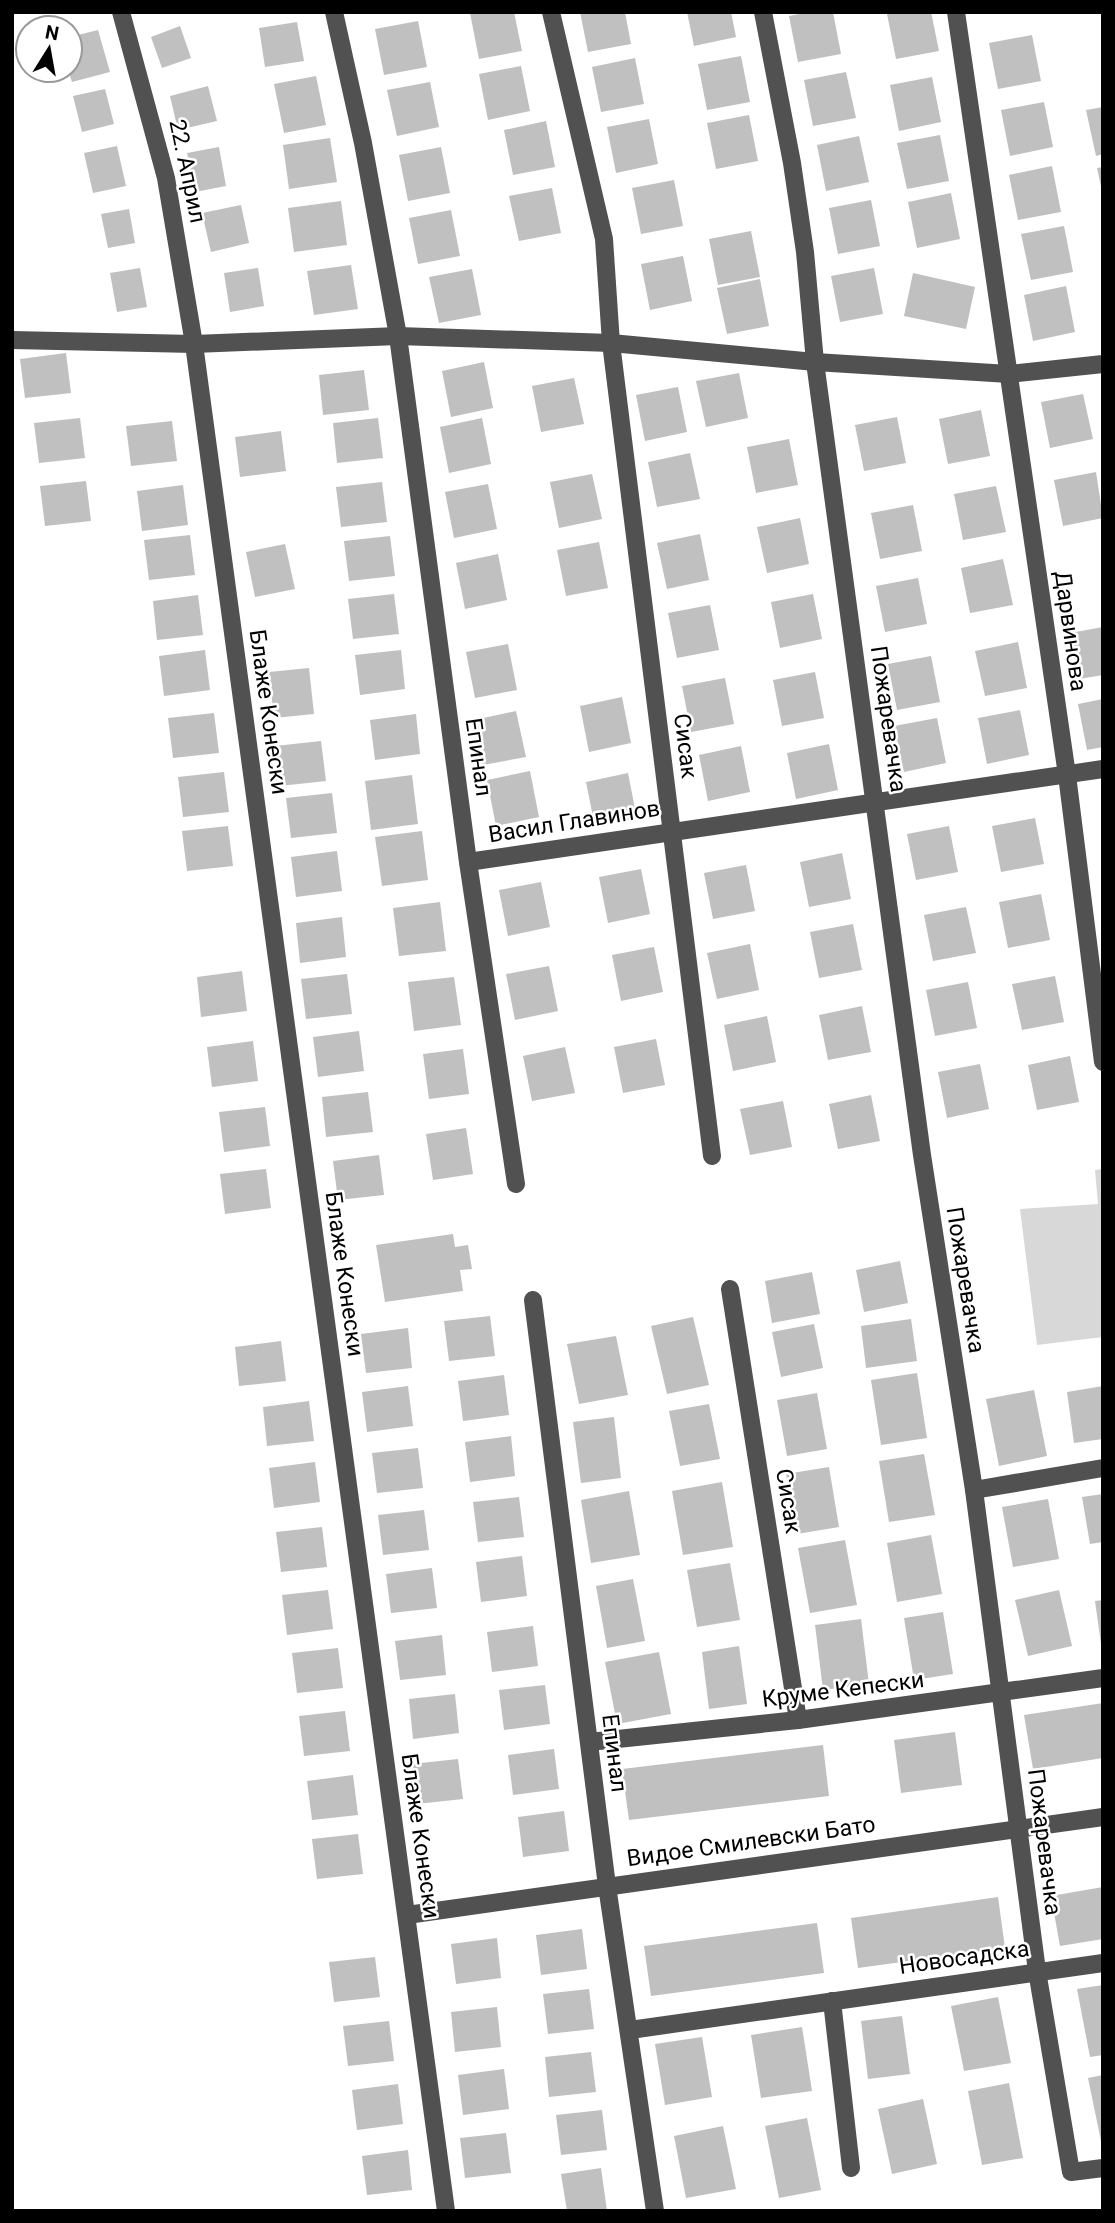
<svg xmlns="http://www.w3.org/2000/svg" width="1115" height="2223" font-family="Roboto,sans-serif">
<rect width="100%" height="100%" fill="#fff"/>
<path fill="#d8d8d8" d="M1103,1169v168l-66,8 -17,-136 78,-5 -3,-34z"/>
<g fill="#c0c0c0">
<path d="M514,12l8,39 -43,8 -9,-46z"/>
<path d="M580,12h45l6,32 -43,8z"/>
<path d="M687,12h44l5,25 -42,9z"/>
<path d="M810,12h23l8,42 -43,8 -9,-46z"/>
<path d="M931,12l8,39 -43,8 -9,-45z"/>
<path d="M418,21l9,46 -43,8 -9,-46z"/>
<path d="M297,22l7,39 -39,6 -6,-39z"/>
<path d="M180,26l11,32 -29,10 -11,-31z"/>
<path d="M98,30l12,42 -38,10 -4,-12 2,-33z"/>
<path d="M1032,35l9,46 -43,8 -9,-46z"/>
<path d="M741,56l9,46 -43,8 -9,-46z"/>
<path d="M635,58l9,46 -43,8 -9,-45z"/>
<path d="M521,66l9,45 -42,9 -9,-46z"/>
<path d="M846,72l10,46 -43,8 -9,-46z"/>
<path d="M316,76l10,49 -42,8 -10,-49z"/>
<path d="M932,77l9,45 -42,9 -9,-46z"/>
<path d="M430,82l9,45 -42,9 -10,-46z"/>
<path d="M208,86l9,35 -39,9 -8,-34z"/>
<path d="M105,89l9,35 -32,8 -9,-36z"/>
<path d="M1044,102l9,45 -43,9 -9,-46z"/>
<path d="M1103,107v47l-7,2 -10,-46z"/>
<path d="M749,115l9,46 -42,8 -9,-46z"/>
<path d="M649,119l9,45 -42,9 -9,-46z"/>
<path d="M546,121l9,46 -42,8 -9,-45z"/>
<path d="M940,135l9,46 -42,8 -10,-46z"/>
<path d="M859,136l10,46 -43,9 -9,-46z"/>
<path d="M330,138l7,44 -48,7 -6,-44z"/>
<path d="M117,146l9,40 -33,7 -9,-40z"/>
<path d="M219,147l7,39 -31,6 -8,-39z"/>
<path d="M441,147l9,46 -42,8 -9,-46z"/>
<path d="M1052,166l9,46 -43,8 -9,-45z"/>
<path d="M1103,167v24h-1l-5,-23z"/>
<path d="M674,180l9,46 -42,8 -9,-46z"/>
<path d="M552,188l9,45 -42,8 -10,-45z"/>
<path d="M951,193l9,46 -43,9 -9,-46z"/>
<path d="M871,200l9,46 -42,8 -9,-46z"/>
<path d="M341,201l6,44 -53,7 -6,-44z"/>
<path d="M241,205l8,38 -38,9 -9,-39z"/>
<path d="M129,209l6,34 -27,5 -7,-34z"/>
<path d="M451,210l9,46 -42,8 -9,-46z"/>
<path d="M1064,226l9,46 -42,8 -10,-46z"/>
<path d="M751,231l9,46 -42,8 -9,-46z"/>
<path d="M683,256l9,45 -42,9 -9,-46z"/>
<path d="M351,265l7,44 -44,6 -7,-44z"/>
<path d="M140,268l7,39 -30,5 -7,-39z"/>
<path d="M258,268l6,38 -34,6 -6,-39z"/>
<path d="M874,268l9,46 -43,8 -9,-46z"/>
<path d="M472,269l9,46 -42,8 -10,-46z"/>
<path d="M913,273l62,14 -9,42 -62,-13z"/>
<path d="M760,279l9,47 -42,8 -10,-46z"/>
<path d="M1066,286l9,46 -42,9 -9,-46z"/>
<path d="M66,353l5,40 -46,5 -5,-39z"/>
<path d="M484,362l9,46 -42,9 -9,-46z"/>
<path d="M364,370l5,40 -46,5 -4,-40z"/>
<path d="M739,373l9,45 -42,9 -10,-46z"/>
<path d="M574,378l10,46 -43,8 -9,-46z"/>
<path d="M678,387l9,45 -42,9 -9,-46z"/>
<path d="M1083,394l10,45 -43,9 -9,-46z"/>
<path d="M981,410l9,46 -42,8 -9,-45z"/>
<path d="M897,417l9,46 -42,8 -9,-46z"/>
<path d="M80,418l5,40 -46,5 -5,-40z"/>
<path d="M378,418l5,40 -46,5 -4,-40z"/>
<path d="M482,418l9,46 -42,9 -9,-46z"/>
<path d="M172,421l5,40 -46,5 -5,-40z"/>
<path d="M281,431l5,40 -46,6 -5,-40z"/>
<path d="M789,439l9,46 -42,8 -9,-46z"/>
<path d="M690,453l10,46 -43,8 -9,-45z"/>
<path d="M1096,472l7,46 -40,8 -9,-46z"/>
<path d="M592,474l10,45 -43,9 -9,-46z"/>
<path d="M86,481l5,40 -46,5 -5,-40z"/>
<path d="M382,482l5,40 -46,5 -5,-40z"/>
<path d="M488,484l9,45 -43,9 -9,-46z"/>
<path d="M183,485l5,40 -46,6 -5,-40z"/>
<path d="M996,486l10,46 -43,8 -9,-46z"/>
<path d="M913,505l9,46 -42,8 -9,-46z"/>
<path d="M800,518l9,46 -42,9 -10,-46z"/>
<path d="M700,534l9,46 -42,9 -10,-46z"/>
<path d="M190,535l5,40 -46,5 -5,-40z"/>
<path d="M390,536l5,40 -46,5 -5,-40z"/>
<path d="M599,542l9,46 -42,8 -9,-46z"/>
<path d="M285,544l10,45 -40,8 -9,-45z"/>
<path d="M498,554l9,46 -42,9 -9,-46z"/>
<path d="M1003,559l10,46 -43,8 -9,-45z"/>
<path d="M918,578l9,46 -42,8 -9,-46z"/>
<path d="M394,594l5,40 -46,5 -5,-40z"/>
<path d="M813,594l9,45 -42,9 -9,-46z"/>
<path d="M198,595l5,40 -46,5 -4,-39z"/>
<path d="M710,605l9,45 -42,8 -9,-45z"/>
<path d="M1103,627v48l-24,4 -9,-46z"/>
<path d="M1018,642l9,46 -42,8 -10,-45z"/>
<path d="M508,644l9,46 -42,8 -9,-46z"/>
<path d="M205,650l5,40 -46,6 -5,-40z"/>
<path d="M401,650l4,39 -45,6 -5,-40z"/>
<path d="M931,656l9,46 -43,8 -9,-46z"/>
<path d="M309,668l5,46 -40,4 -5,-46z"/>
<path d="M815,672l9,46 -42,8 -9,-46z"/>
<path d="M725,678l9,46 -43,8 -9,-46z"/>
<path d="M622,697l9,46 -42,9 -9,-46z"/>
<path d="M1103,699v48l-16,3 -9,-46z"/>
<path d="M1020,710l9,45 -42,9 -9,-46z"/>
<path d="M516,711l10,46 -43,8 -9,-45z"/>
<path d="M214,713l5,40 -46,5 -5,-40z"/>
<path d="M416,714l4,40 -45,6 -5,-40z"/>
<path d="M937,718l9,45 -42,9 -10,-46z"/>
<path d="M321,741l5,40 -46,5 -5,-40z"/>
<path d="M829,744l9,46 -42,9 -9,-46z"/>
<path d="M741,746l9,46 -42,9 -9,-46z"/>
<path d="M530,771l9,46 -43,9 -9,-46z"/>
<path d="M224,772l5,40 -46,5 -5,-40z"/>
<path d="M628,773l9,46 -42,8 -9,-45z"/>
<path d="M412,775l6,49 -47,6 -6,-49z"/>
<path d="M332,793l5,40 -46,5 -5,-40z"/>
<path d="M1035,818l9,46 -43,8 -9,-46z"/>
<path d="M228,826l5,40 -46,5 -5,-40z"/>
<path d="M949,826l9,46 -42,8 -9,-46z"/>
<path d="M422,831l6,49 -46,6 -7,-49z"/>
<path d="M337,851l5,40 -46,6 -5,-40z"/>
<path d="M842,853l9,46 -42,8 -9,-45z"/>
<path d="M746,865l9,46 -42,8 -9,-46z"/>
<path d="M641,869l9,45 -42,9 -9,-46z"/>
<path d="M541,882l9,45 -42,9 -9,-46z"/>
<path d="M1041,894l9,46 -42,8 -9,-46z"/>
<path d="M440,902l6,49 -47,5 -6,-48z"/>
<path d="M966,907l10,46 -43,8 -9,-46z"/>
<path d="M342,917l4,40 -46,6 -4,-40z"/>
<path d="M853,924l9,46 -43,8 -9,-46z"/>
<path d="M750,944l9,46 -42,9 -10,-46z"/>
<path d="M654,947l9,45 -42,9 -9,-46z"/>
<path d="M549,966l9,45 -43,9 -9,-46z"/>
<path d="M242,971l5,40 -46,6 -4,-40z"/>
<path d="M347,974l5,40 -46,5 -5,-40z"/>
<path d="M1055,976l9,46 -42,8 -10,-46z"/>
<path d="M454,977l7,48 -47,6 -6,-49z"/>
<path d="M968,982l9,46 -42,8 -9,-46z"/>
<path d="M862,1006l9,46 -43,8 -9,-45z"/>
<path d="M767,1016l9,46 -43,9 -9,-46z"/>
<path d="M359,1031l5,40 -46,6 -5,-40z"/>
<path d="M656,1039l9,46 -42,8 -9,-46z"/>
<path d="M253,1041l5,40 -46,6 -5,-40z"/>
<path d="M565,1047l10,46 -43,8 -9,-45z"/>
<path d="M463,1049l6,45 -40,5 -6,-45z"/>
<path d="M1070,1056l9,46 -42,8 -9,-45z"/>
<path d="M980,1064l9,45 -42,9 -9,-46z"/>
<path d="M368,1092l5,40 -47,5 -4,-40z"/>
<path d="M871,1095l9,46 -42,8 -9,-45z"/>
<path d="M783,1101l9,46 -42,8 -10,-46z"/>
<path d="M265,1107l5,39 -46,6 -5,-40z"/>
<path d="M466,1128l7,46 -40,6 -7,-46z"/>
<path d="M379,1155l5,40 -46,5 -5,-39z"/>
<path d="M266,1169l5,39 -46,6 -5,-40z"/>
<path d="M453,1234l2,13 13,-2 4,24 -12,1 3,21 -78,11 -9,-57z"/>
<path d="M900,1261l8,42 -44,9 -8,-42z"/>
<path d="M812,1272l8,42 -48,9 -7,-42z"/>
<path d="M490,1316l5,40 -46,5 -5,-40z"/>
<path d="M693,1317l16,68 -42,9 -16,-68z"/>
<path d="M911,1319l6,42 -51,7 -5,-42z"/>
<path d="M814,1324l9,44 -42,9 -9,-45z"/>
<path d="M408,1328l4,40 -46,5 -5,-39z"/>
<path d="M616,1336l12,59 -49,9 -12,-60z"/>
<path d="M281,1341l5,40 -47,5 -4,-39z"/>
<path d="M917,1373l10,65 -46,7 -10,-65z"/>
<path d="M504,1375l5,40 -46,6 -5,-40z"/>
<path d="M408,1386l5,40 -46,6 -5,-40z"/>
<path d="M1103,1386v53l-29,4 -7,-51z"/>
<path d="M1034,1390l13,66 -48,10 -13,-67z"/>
<path d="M817,1393l10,56 -40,7 -10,-56z"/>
<path d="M309,1401l5,40 -47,5 -4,-39z"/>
<path d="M709,1404l11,55 -40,7 -11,-55z"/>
<path d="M614,1417l7,61 -40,5 -8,-61z"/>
<path d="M511,1436l4,40 -45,6 -5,-40z"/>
<path d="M418,1448l5,40 -46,5 -5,-40z"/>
<path d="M924,1454l11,61 -46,7 -10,-61z"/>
<path d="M315,1462l5,40 -46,6 -5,-40z"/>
<path d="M829,1467l10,60 -42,7 -11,-60z"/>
<path d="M722,1482l11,65 -50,8 -11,-64z"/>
<path d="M629,1491l11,64 -49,8 -10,-63z"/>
<path d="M1103,1494v48l-13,2 -8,-47z"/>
<path d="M519,1497l5,40 -46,5 -5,-40z"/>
<path d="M1048,1499l11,60 -46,8 -11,-60z"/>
<path d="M424,1510l5,40 -46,5 -5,-40z"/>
<path d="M322,1527l5,40 -46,5 -5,-40z"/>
<path d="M931,1535l11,59 -45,8 -10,-59z"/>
<path d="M845,1540l12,65 -47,8 -12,-65z"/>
<path d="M522,1556l5,40 -46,6 -5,-40z"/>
<path d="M730,1563l10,57 -43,7 -10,-57z"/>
<path d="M432,1568l5,40 -46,5 -5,-39z"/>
<path d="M633,1579l12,62 -38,7 -11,-62z"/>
<path d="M328,1590l5,39 -46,6 -5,-40z"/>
<path d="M1059,1590l13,56 -44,10 -13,-56z"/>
<path d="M1103,1600v44h-2l-6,-43z"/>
<path d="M943,1612l10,62 -39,6 -10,-62z"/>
<path d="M861,1619l8,65 -46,6 -8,-65z"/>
<path d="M533,1626l5,40 -46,6 -5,-40z"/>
<path d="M442,1635l4,40 -46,5 -5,-39z"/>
<path d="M739,1646l8,58 -38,5 -7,-57z"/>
<path d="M338,1648l5,40 -46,5 -5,-40z"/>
<path d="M659,1652l12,62 -54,10 -12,-62z"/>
<path d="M545,1685l5,39 -46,6 -5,-40z"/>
<path d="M455,1694l4,39 -46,6 -4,-40z"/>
<path d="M1103,1703v55l-70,11 -9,-54z"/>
<path d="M345,1711l5,40 -46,5 -5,-40z"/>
<path d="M955,1732l7,53 -61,8 -7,-53z"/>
<path d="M823,1745l6,51 -200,24 -7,-51z"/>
<path d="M554,1749l5,40 -46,6 -5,-40z"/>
<path d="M458,1759l5,40 -46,5 -5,-40z"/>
<path d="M353,1775l5,40 -46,5 -5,-39z"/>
<path d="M564,1811l5,40 -46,6 -5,-40z"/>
<path d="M358,1834l5,40 -46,5 -5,-40z"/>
<path d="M1103,1887v52l-43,7 -9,-50z"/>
<path d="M998,1897l7,51 -147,20 -7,-50z"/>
<path d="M817,1923l7,50 -173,23 -7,-50z"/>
<path d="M582,1929l5,40 -46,6 -5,-40z"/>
<path d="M497,1938l4,40 -45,6 -5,-40z"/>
<path d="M375,1957l5,40 -46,5 -5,-40z"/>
<path d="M1103,1985v70l-13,2 -13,-68z"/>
<path d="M589,1989l5,40 -46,5 -5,-40z"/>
<path d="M998,1997l13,66 -47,8 -13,-65z"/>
<path d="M497,2007l4,40 -46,5 -4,-40z"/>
<path d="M902,2016l8,58 -42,5 -7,-58z"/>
<path d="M389,2021l5,40 -46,5 -5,-40z"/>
<path d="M802,2027l10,64 -51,7 -10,-63z"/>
<path d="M702,2037l10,60 -47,8 -10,-61z"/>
<path d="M591,2052l5,40 -47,5 -4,-40z"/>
<path d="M504,2069l5,40 -46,6 -5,-40z"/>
<path d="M1103,2075v71h-1l-14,-68z"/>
<path d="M1009,2083l14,75 -41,7 -14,-74z"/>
<path d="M398,2084l5,40 -46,6 -5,-40z"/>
<path d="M923,2099l14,65 -45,10 -14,-65z"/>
<path d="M602,2110l5,40 -46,5 -5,-40z"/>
<path d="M807,2118l14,72 -42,8 -14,-72z"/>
<path d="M723,2126l13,63 -50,9 -12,-62z"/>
<path d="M506,2133l5,40 -46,5 -5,-40z"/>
<path d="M408,2150l4,40 -45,5 -5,-39z"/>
<path d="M601,2168l6,43h-40l-6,-37z"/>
</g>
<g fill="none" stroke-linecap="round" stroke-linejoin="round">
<g stroke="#515151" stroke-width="18">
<path d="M121,12l45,166 28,166 252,1867"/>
<path d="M334,12l29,131 35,193 70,526 48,322"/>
<path d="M551,12l53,227 7,104 101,813"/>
<path d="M763,12l29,151 13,89 10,110 107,793 52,335 63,481 34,201 32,-4"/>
<path d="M956,12l111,763 36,287"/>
<path d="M12,340l182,4 204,-8 213,7 204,19 194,12 94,-10"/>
<path d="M468,862l635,-93"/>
<path d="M730,1289l68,431"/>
<path d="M533,1300l74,586 48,325"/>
<path d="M974,1490l129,-22"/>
<path d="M589,1742l209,-22 305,-42"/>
<path d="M407,1915l696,-98"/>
<path d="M832,2001l19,167"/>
<path d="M630,2030l473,-67"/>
</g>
</g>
<g text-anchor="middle" stroke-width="5" stroke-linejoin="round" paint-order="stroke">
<g font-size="23" fill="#000" stroke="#fff">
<text transform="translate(188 171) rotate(78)" y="8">22. Април</text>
<text transform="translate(1071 631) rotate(82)" y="8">Дарвинова</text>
<text transform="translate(269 712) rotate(82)" y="8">Блаже Конески</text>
<text transform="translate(889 719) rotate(82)" y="8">Пожаревачка</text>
<text transform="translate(686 746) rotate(83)" y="8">Сисак</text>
<text transform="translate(479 757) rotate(82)" y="8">Епинал</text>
<text transform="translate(574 821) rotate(-9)" y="8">Васил Главинов</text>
<text transform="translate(345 1274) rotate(82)" y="8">Блаже Конески</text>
<text transform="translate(966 1280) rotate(81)" y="8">Пожаревачка</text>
<text transform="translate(789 1501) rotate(81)" y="8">Сисак</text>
<text transform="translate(843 1689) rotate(-7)" y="8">Круме Кепески</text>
<text transform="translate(615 1753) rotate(83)" y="8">Епинал</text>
<text transform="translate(421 1836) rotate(82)" y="8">Блаже Конески</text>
<text transform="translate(751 1841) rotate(-8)" y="8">Видое Смилевски Бато</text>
<text transform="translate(1045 1842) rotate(83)" y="8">Пожаревачка</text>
<text transform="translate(964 1957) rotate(-8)" y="8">Новосадска</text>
</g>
</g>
<rect width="1115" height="2223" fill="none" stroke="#000000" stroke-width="28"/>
<g transform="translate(49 49) rotate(11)"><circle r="33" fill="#ffffff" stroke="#999999" stroke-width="2"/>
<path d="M0-5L12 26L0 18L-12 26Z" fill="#000000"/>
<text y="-10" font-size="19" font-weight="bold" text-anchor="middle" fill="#000000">N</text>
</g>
</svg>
